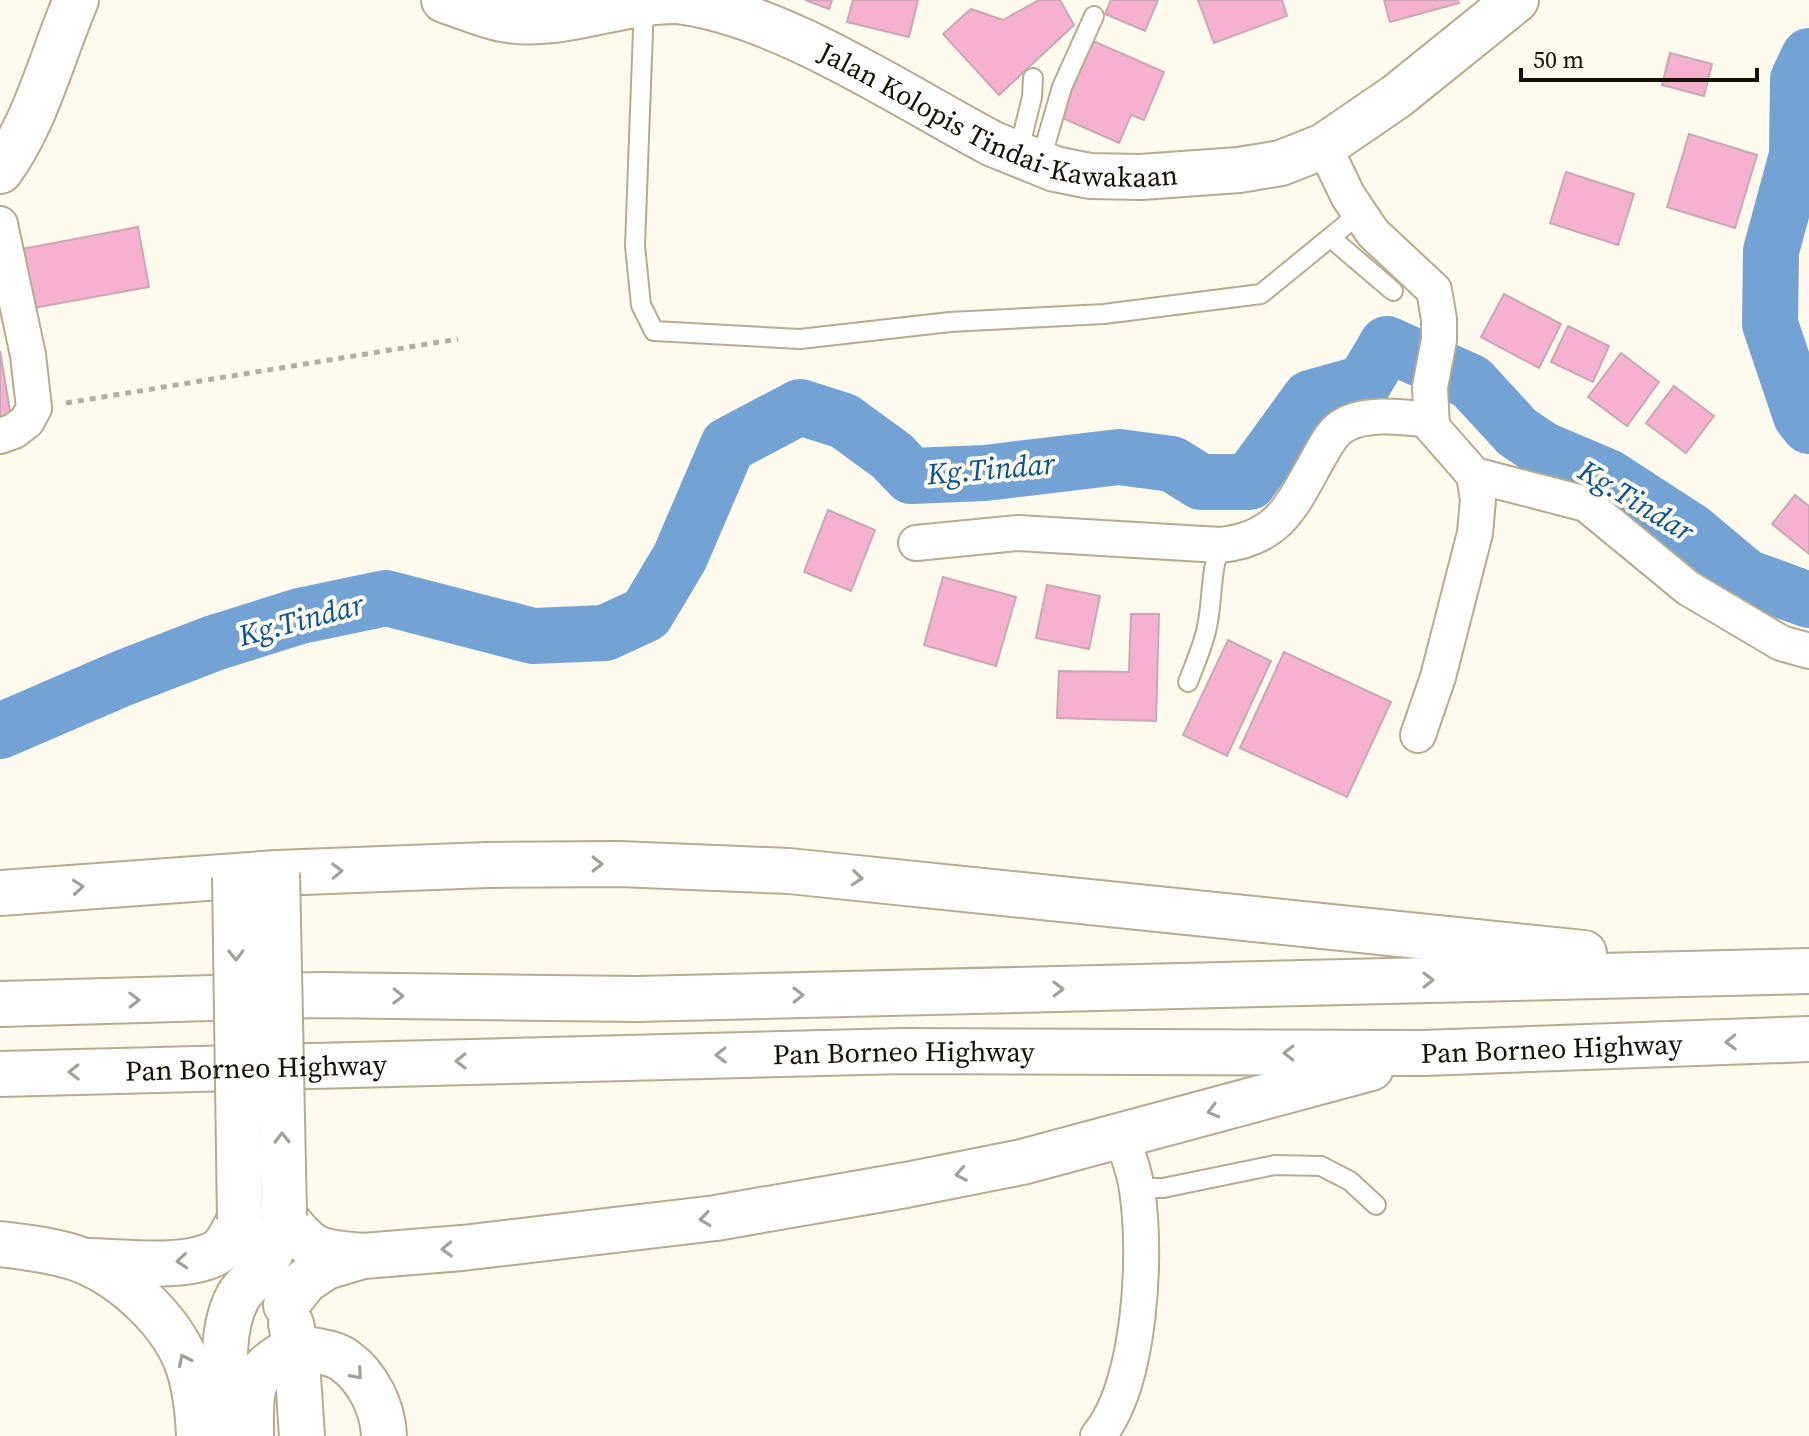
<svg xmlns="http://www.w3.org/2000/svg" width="1809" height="1436" font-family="'Source Serif 4',serif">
<rect width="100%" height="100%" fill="#fffaee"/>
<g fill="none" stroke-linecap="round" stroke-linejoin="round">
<g stroke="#73a3d5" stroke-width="56">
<path d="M1809,56l-11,23 -1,76 -26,96 -1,73 31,92 8,10"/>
<path d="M0,731l123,-53 91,-35 86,-27 86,-18 147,38 72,-3 41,-19 34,-57 48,-112 72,-38 44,14 48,35 19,20 74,-3 134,-16 53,7 29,18h48l61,-84 54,-15 23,-39 84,38 46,50 25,17 66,28 83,54 55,46 63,23"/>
</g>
</g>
<g fill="#f7b1d0" stroke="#c8a8b5" stroke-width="2">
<path d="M805,0h27l-3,9z"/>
<path d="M853,0h65l-9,37 -62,-15z"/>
<path d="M1039,0h21l14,25 -75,70 -56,-61 28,-25 32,11z"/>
<path d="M1111,0h47l-13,31 -40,-17z"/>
<path d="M1198,0h84l5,16 -73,27z"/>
<path d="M1384,0h74l1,3 -69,19z"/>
<path d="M1093,41l71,31 -20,48 -13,-5 -12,28 -59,-26z"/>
<path d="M1670,53l42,11 -8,32 -42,-11z"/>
<path d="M1689,134l68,21 -22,73 -68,-21z"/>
<path d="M1566,172l68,22 -16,51 -68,-22z"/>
<path d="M138,227l11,60 -116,21 -11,-59z"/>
<path d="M1504,294l57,30 -22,44 -58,-31z"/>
<path d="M1568,326l41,20 -16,36 -42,-20z"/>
<path d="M0,351l11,66 -11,2z"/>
<path d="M1621,353l38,29 -32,44 -39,-29z"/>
<path d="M1674,386l40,30 -28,37 -40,-30z"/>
<path d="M1795,495l14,11v48l-37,-30z"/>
<path d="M828,510l47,20 -24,61 -47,-19z"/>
<path d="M943,577l73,20 -20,69 -72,-21z"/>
<path d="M1047,585l53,11 -11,53 -53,-11z"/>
<path d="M1131,614h28l-3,107 -99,-3 2,-47 70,1z"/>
<path d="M1228,640l43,21 -44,95 -44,-21z"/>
<path d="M1284,652l107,50 -44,95 -107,-49z"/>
</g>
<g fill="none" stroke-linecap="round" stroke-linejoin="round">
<g stroke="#b6ab8e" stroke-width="22">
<g id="service">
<path d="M644,3l-9,243 6,59 13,26 146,8 150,-17 154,-8 157,-20 98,-80"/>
<path d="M1018,154l14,-57 1,-19"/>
<path d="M1040,163l22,-76 32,-71"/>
<path d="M1331,238l62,53"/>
<path d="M1188,682c7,-18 15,-36 19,-55 6,-29 3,-53 13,-82"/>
<path d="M1137,1188h26l112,-23 46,1 29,15 26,24"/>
</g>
</g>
<g stroke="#b6ab8e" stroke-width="38">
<g id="minor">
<path d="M1324,146l24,50 25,37 61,57 5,29v21l-9,47 2,40 42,48 4,25 -3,33 -37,144 -20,58"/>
<path d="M0,224l28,131 6,53 -7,13 -13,10 -14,5"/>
<path d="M1474,475l112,29 102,84 93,55 28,8"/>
<path d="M916,543l102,-10 202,12c60,-6 72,-40 99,-88 6,-10 12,-23 22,-30 23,-16 63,-10 90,-7"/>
<path d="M1098,1436c43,-51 49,-182 39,-246 -2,-18 -10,-37 -15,-54"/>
</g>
</g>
<g stroke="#b6ab8e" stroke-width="48">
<g id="tertiary">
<path id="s1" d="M444,0c19,6 38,15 58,19 58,11 117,-19 175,-18 102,12 225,95 316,143l62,25 35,7 51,1 98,-7 42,-7 43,-17 73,-50 119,-96"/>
<path d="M0,171c36,-48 52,-115 76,-171"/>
</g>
</g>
<g stroke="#b6ab8e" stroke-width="48">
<g id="secondary">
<path d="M291,1324l5,23 6,89"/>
<path d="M228,1430c-1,-42 -11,-97 11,-135 5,-8 14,-15 20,-23 13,-18 19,-35 25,-56"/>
<path d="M251,1436c0,-52 -3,-62 45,-89 14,3 37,5 48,13 24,17 39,48 40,76"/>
</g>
</g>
<g stroke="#b6ab8e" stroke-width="48">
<g id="trunk">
<path d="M0,893l277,-20 210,-8 132,-1 170,7 795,82"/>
<path d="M0,1004l320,-9 316,4 1173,-28"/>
<path id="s2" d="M0,1074l903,-23 520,2 386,-14"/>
<path d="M284,1216c28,37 35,36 79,40"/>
<path d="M0,1244c27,3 59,7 84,17 43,18 91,63 105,108 7,22 9,44 10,67"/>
<path d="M86,1261c36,0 96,9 128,-7 13,-6 19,-23 26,-35"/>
<path d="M286,1305l19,-24 21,-14 37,-11 99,-8 254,-30 190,-33 116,-23 349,-94"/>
</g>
</g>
<path stroke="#b3aea3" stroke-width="5" stroke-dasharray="6 6" stroke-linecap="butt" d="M66,403l392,-64"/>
<use href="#service" stroke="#fff" stroke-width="18"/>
<use href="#minor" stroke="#fff" stroke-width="34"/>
<use href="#tertiary" stroke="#fff" stroke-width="44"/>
<use href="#secondary" stroke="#fff" stroke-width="44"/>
<use href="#trunk" stroke="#fff" stroke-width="44"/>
<g stroke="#b6ab8e" stroke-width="48" stroke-linecap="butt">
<g id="secondary-bridge">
<path d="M277,873l7,343"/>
<path d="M235,877l5,342"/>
</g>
</g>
<use href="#secondary-bridge" stroke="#fff" stroke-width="44"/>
</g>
<defs><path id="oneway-chevron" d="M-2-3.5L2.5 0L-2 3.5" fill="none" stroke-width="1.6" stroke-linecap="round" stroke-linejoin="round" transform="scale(2)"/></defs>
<g stroke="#a2a09c">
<use href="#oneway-chevron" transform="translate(597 864)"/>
<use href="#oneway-chevron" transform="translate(337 871) rotate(-2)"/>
<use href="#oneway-chevron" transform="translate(857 878) rotate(6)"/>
<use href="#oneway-chevron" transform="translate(78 887) rotate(-4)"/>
<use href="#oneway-chevron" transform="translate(236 955) rotate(89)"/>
<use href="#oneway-chevron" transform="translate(1428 980) rotate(-1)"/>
<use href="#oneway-chevron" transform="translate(1058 989) rotate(-1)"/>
<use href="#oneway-chevron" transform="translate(798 995) rotate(-1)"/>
<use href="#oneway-chevron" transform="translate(398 996) rotate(1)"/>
<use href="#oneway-chevron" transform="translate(134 1000) rotate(-1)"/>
<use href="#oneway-chevron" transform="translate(1731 1042) rotate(178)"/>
<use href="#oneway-chevron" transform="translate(1289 1053) rotate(-180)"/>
<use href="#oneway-chevron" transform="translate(721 1055) rotate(179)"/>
<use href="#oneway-chevron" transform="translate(461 1061) rotate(179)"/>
<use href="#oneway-chevron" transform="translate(74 1072) rotate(179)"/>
<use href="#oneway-chevron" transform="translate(1213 1111) rotate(165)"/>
<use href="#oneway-chevron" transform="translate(282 1138) rotate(-91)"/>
<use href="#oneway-chevron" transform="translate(961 1174) rotate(169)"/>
<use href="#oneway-chevron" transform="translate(705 1219) rotate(173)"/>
<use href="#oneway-chevron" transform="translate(447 1249) rotate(178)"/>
<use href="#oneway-chevron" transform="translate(182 1261) rotate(175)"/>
<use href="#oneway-chevron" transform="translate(184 1360) rotate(-116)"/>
<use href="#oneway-chevron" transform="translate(357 1374) rotate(49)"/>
</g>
<g text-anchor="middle" stroke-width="8" stroke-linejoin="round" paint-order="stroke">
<g font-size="28" fill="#161207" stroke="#fffaee">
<text dy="10" stroke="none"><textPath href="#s1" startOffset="584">Jalan Kolopis Tindai-Kawakaan</textPath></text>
<text dy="10" stroke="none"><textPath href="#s2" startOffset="1552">Pan Borneo Highway</textPath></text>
<text dy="10" stroke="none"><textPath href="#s2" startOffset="904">Pan Borneo Highway</textPath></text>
<text dy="10" stroke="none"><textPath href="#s2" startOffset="256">Pan Borneo Highway</textPath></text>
</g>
<g font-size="30" font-style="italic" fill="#075491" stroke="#fffaee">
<text transform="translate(991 469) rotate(-5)" y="10">Kg.Tindar</text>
<text transform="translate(1636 501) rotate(31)" y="10">Kg.Tindar</text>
<text transform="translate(301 620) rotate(-15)" y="10">Kg.Tindar</text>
</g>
</g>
<path d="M1521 68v12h236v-12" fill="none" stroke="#161207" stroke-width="4"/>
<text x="1533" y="68" font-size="24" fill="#161207" stroke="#fffaee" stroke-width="6" paint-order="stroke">50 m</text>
</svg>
